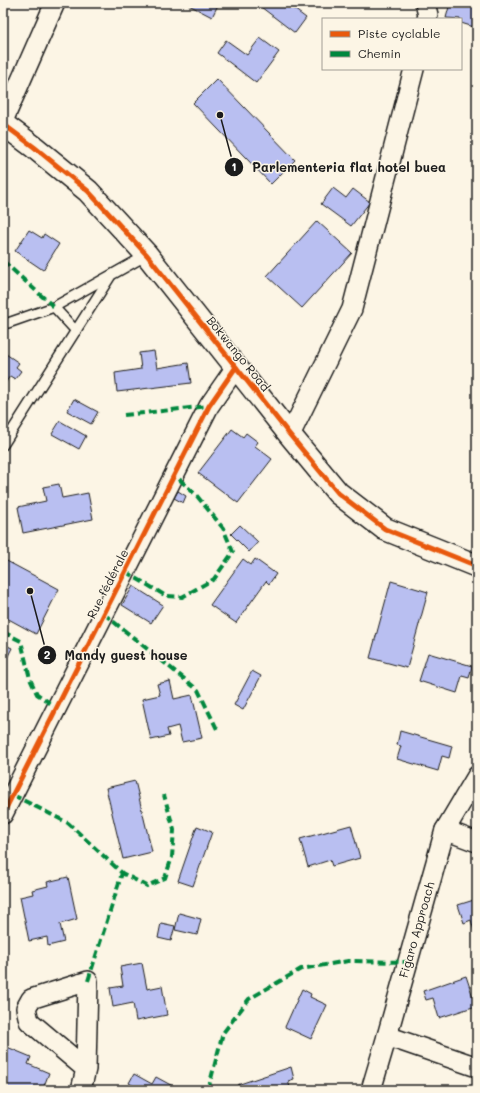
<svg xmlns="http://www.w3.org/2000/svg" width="480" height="1093" font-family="Mali,sans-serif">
<rect width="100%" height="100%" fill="#fcf5e5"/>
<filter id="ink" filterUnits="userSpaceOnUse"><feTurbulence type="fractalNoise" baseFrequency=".025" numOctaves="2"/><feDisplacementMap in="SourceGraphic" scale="8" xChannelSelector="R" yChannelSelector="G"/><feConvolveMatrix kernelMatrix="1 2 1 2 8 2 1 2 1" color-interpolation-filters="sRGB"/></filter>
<g filter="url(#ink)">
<g fill="#b9bff1" stroke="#1c1c1c">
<path d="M185,3h34l-7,14z"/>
<path d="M264,3h22l20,15 -11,15 -34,-26z"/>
<path d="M450,3h27v12l-3,12 -13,-4v-4l-15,-1z"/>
<path d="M260,38l19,14 -23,31 -39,-30 9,-13 21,15z"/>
<path d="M217,79l78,81 -24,24 -78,-81z"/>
<path d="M333,188l13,10 7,-9 17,13 -19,24 -30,-22z"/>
<path d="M317,221l35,32 -50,55 -35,-32z"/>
<path d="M29,230l13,8 2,-4 15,10 -16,26 -28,-19z"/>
<path d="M154,351l3,17 31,-5 3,20 -74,9 -2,-19 26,-4 -2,-16z"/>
<path d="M3,352l16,11 -3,4 5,4 -6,8 -5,-3 -6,9 -1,-1z"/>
<path d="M74,399l24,13 -7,12 -24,-13z"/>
<path d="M60,421l26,15 -7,13 -27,-15z"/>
<path d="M232,429l11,8 3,-4 12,9 -3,4 17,13 -34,44 -40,-30z"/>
<path d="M59,484l3,14 26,-5 5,26 -70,14 -5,-26 28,-6 -3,-14z"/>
<path d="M178,491l8,5 -3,7 -9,-5z"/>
<path d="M240,525l18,17 -9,10 -18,-18z"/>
<path d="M3,559l56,30 -23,45 -33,-18v-29l2,-4 -2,-1z"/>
<path d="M243,559l8,6 4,-6 21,15 -7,10 -3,-3 -30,42 -26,-18z"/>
<path d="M391,581l37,11 -21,76 -37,-10z"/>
<path d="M133,586l30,19 -12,18 -29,-18z"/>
<path d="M3,644l9,4 -9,18z"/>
<path d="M428,653l44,13 -3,12 -7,-2 -5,17 -38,-12z"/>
<path d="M252,671l9,5 -18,34 -9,-5z"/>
<path d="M170,681l4,18 18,-4 10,43 -20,4 -4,-16 -11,3 2,7 -18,4 -9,-41 18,-4 -3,-11z"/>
<path d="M400,731l52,15 -3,12 -7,-2 -4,15 -41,-12 4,-13 -4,-1z"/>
<path d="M135,781l17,71 -29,7 -17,-71z"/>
<path d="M351,825l9,33 -28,8 -2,-6 -22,7 -8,-28z"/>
<path d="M197,826l15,6 -19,54 -15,-5z"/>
<path d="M68,877l9,42 -17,5 4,18 -16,4 -1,-9 -18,4 -9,-44 13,-3 -1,-4 16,-4 -1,-4z"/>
<path d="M477,899v31l-3,1 -3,-11 -7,3 -6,-18z"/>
<path d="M179,913l22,6 -4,16 -22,-5z"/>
<path d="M161,923l14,3 -4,15 -13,-3z"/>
<path d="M142,963l5,26 15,-3 5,29 -31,6 -3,-18 -20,4 -3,-19 13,-2 -3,-19z"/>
<path d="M466,976l10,30 -37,12 -6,-20 -7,2 -3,-9z"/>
<path d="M302,989l9,5 -1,3 17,8 -16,34 -26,-12z"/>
<path d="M7,1047l24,10 -3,7 21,9 -5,13 8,4h-44l-5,-2v-30z"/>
<path d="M291,1067l3,12 -6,2 3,9h-52l-2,-5z"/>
<path d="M134,1074l18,10 4,-7 22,12 -43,1 2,-2 -8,-5z"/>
</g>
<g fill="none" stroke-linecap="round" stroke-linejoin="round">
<g stroke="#1c1c1c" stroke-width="12">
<g id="service">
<path d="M54,307l22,24"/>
<path d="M3,323h5l46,-16 93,-52"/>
<path d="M3,445l107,-168"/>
</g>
</g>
<g stroke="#1c1c1c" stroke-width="22">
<g id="minor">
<path d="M425,3l3,12 -1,4"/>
<path d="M3,121l52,-118"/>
<path d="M290,435l62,-126 62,-240"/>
<path d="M3,814l206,-408 27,-39"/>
<path d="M445,830l32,12"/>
<path d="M387,1036l90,31"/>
<path d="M81,1090l5,-21 2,-88 -57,18 -5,9 3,13 57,48"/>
<path d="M371,1090l16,-54 58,-206 32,-54"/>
</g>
</g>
<g stroke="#1c1c1c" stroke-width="25">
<path id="tertiary" d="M3,124l31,23 54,44 59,64 143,180 48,58 47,36 92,37"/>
</g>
<use href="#service" stroke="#fcf5e5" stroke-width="9"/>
<use href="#minor" stroke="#fcf5e5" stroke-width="19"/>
<use href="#tertiary" stroke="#fcf5e5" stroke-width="22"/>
<g stroke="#00873e" stroke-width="4" stroke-dasharray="8 4" stroke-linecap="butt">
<path d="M3,261l51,46"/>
<path d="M124,415l85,-9"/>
<path d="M126,572l40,24 16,1 32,-18 19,-27 -10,-24 -26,-32 -22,-21"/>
<path d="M104,614l94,76 19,39"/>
<path d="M3,632l18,9 9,38 7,15 20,14"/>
<path d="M13,795l55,28 54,50 25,13 18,-8 7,-21 2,-27 -10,-35"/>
<path d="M88,981l34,-108"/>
<path d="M208,1090l15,-57 26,-34 52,-30 47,-8 60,1"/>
</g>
<g stroke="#fcf5e5" stroke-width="8">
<g id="cycleway">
<path d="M3,124l31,23 54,44 59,64 143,180 48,58 47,36 92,37"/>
<path d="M3,814l206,-408 27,-39"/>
</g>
</g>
<use href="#cycleway" stroke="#e8590c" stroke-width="5"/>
</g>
</g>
<g text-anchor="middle" stroke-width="3" stroke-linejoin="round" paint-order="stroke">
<g font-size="12" fill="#1c1c1c" stroke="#fcf5e5">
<text transform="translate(238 354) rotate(51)" y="4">Bokwango Road</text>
<text transform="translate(108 584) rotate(-63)" y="4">Rue fédérale</text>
<text transform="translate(417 930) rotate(-74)" y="4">Figaro Approach</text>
</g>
</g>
<path fill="none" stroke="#1c1c1c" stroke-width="1.5" d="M220 115L234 167M30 591L47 655"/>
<g fill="#1c1c1c" stroke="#fcf5e5" stroke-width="1.5">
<circle cx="220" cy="115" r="4"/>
<circle cx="30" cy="591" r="4"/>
<circle cx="234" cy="167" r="10"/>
<circle cx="47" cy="655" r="10"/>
</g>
<g font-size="12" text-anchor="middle" font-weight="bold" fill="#fff">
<text x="234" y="171">1</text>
<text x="47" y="659">2</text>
</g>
<g font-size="13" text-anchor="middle" font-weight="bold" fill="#1c1c1c" stroke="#fcf5e5" stroke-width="3" stroke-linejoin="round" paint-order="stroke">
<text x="349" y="172">Parlementeria flat hotel buea</text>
<text x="126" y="660">Mandy guest house</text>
</g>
<rect width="480" height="1093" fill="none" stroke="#fcf5e5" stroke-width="16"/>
<rect x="8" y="8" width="464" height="1077" fill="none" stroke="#1c1c1c" stroke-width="1.5" filter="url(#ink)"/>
<rect x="322" y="18" width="140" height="52" fill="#fcf5e5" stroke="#a29e95"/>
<rect x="330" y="31" width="20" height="6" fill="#e8590c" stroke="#a29e95"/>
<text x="358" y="38" font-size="12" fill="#1c1c1c">Piste cyclable</text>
<rect x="330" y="51" width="20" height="6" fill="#00873e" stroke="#a29e95"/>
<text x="358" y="58" font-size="12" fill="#1c1c1c">Chemin</text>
</svg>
